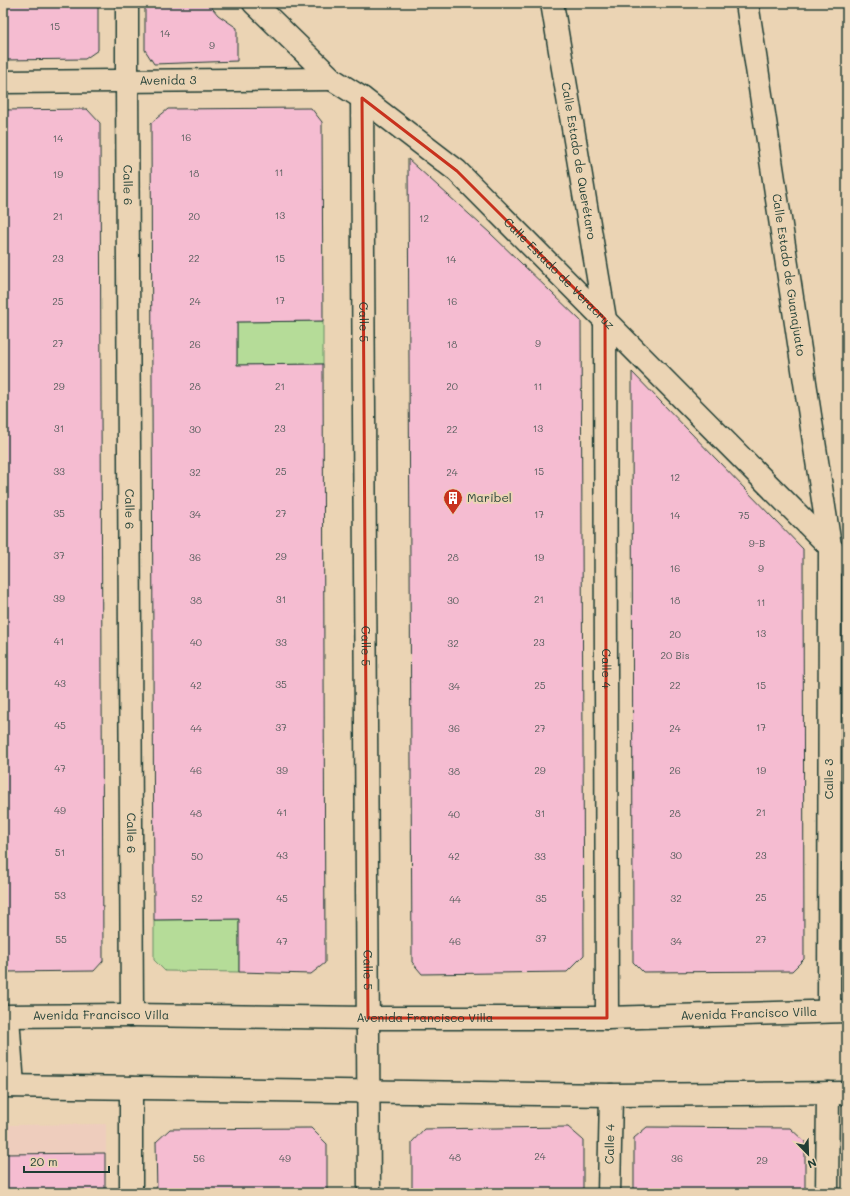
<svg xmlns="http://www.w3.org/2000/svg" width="850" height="1196" font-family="Mali,sans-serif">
<rect width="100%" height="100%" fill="#ebd4b4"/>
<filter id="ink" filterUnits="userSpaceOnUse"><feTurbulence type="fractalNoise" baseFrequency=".025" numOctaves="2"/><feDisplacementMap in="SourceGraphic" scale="8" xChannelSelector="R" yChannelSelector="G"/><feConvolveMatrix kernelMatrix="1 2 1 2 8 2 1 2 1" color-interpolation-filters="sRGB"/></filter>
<g filter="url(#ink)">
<path fill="#eecdbd" d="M106,1124v69h-103v-68z"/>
<g fill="#b5dc98" stroke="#6a8c66">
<path d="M323,321v43l-86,1v-43z"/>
<path d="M239,919v53l-74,-1 -11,-11v-40z"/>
</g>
<g fill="#f5bcd1" stroke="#1f3d34">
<path d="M3,3h95v47l-13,9 -82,1z"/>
<path d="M145,3h63l10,12 19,13v33l-83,3 -9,-14z"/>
<path d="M311,108l11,14 1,199 -86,1v43l86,-1 2,599 -14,11 -72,-2v-53l-85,1 -3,-797 17,-14z"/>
<path d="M87,109l13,14 3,838 -9,10 -91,1v-862z"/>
<path d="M408,159l82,74 91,88 3,634 -17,17 -145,2 -10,-12z"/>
<path d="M632,372l171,177 1,410 -12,12 -149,1 -10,-10z"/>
<path d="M568,1127l15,13v53h-171v-51l12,-13z"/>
<path d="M647,1127l143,1 15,14v51h-171v-55z"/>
<path d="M311,1128l16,16v49h-170l-1,-51 14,-13z"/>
<path d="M105,1153v40h-102v-39z"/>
</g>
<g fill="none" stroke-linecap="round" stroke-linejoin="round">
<g stroke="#1f3d34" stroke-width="25">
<g id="minor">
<path id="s1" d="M127,3v78l5,934"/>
<path id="s2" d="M254,3l78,76 30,19 95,73 390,393"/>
<path id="s3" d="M552,3l53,316 2,699"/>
<path id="s4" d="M747,3l83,543 -1,465"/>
<path id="s5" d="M3,82l329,-3"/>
<path d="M131,1088v105"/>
<path id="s6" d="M609,1193l2,-98"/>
<path d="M827,1193l1,-100"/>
</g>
</g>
<g stroke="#1f3d34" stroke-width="25">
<g id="tertiary">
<path id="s7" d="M362,98l7,1095"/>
</g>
</g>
<g stroke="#1f3d34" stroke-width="25">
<g id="secondary">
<path id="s8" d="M3,1016l129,-1 236,3h239l240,-7"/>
<path d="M8,1017l5,69"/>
<path d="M3,1086l608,9 236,-2"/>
</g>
</g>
<use href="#minor" stroke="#ebd4b4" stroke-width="22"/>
<use href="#tertiary" stroke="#ebd4b4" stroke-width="22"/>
<use href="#secondary" stroke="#ebd4b4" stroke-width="22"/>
</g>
</g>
<path fill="none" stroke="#c8321e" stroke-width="3" stroke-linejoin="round" d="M362,98l95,73 148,148 2,699h-239z"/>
<defs>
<g id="building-pin" transform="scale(1)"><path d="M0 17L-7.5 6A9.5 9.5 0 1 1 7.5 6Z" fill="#c8321e" stroke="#ebd4b4"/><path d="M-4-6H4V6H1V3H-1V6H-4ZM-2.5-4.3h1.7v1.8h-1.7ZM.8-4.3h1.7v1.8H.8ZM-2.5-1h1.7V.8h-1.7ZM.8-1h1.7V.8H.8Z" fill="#fff"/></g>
</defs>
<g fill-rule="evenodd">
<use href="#building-pin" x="453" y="498"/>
</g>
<g text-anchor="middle" stroke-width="4" stroke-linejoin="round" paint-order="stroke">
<g font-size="10" fill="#545d5b">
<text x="55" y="30">15</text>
<text x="165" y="37">14</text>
<text x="212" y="49">9</text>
<text x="186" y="141">16</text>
<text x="58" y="142">14</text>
<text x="279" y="176">11</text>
<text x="194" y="177">18</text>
<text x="58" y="178">19</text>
<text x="280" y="219">13</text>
<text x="58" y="220">21</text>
<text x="194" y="220">20</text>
<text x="424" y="222">12</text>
<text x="58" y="262">23</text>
<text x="194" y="262">22</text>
<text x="280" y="262">15</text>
<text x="451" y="263">14</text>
<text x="280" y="304">17</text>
<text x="58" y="305">25</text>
<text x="195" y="305">24</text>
<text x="452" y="305">16</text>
<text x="58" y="347">27</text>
<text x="538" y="347">9</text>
<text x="195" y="348">26</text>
<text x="452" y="348">18</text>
<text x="59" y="390">29</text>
<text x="195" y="390">28</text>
<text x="280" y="390">21</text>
<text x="452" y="390">20</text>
<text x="538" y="390">11</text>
<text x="59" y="432">31</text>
<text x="280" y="432">23</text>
<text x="538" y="432">13</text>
<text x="195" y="433">30</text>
<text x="452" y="433">22</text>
<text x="59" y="475">33</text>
<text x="281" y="475">25</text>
<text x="539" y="475">15</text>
<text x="195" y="476">32</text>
<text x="452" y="476">24</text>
<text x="675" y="481">12</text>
<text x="59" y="517">35</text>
<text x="281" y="517">27</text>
<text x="195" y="518">34</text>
<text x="539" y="518">17</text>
<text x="675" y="519">14</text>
<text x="744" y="519">75</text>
<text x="757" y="547">9-B</text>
<text x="59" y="559">37</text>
<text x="281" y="560">29</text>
<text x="195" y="561">36</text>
<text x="453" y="561">28</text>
<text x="539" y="561">19</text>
<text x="675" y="572">16</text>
<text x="761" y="572">9</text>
<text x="59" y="602">39</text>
<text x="281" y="603">31</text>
<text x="539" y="603">21</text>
<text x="196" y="604">38</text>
<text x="453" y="604">30</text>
<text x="675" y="604">18</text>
<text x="761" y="606">11</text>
<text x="761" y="637">13</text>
<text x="675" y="638">20</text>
<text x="59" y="645">41</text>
<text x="196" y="646">40</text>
<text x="281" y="646">33</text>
<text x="539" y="646">23</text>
<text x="453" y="647">32</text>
<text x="675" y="659">20 Bis</text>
<text x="60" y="687">43</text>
<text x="281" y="688">35</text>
<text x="196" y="689">42</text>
<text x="540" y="689">25</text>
<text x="675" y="689">22</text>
<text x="761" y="689">15</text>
<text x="454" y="690">34</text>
<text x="60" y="729">45</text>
<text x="281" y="731">37</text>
<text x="761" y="731">17</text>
<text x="196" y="732">44</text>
<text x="454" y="732">36</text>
<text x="540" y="732">27</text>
<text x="675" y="732">24</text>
<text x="60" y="772">47</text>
<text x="196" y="774">46</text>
<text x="282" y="774">39</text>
<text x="540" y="774">29</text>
<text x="675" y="774">26</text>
<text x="761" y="774">19</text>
<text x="454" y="775">38</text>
<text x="60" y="814">49</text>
<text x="282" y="816">41</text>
<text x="761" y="816">21</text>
<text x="196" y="817">48</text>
<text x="540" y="817">31</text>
<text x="675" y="817">28</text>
<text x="454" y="818">40</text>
<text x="60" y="856">51</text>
<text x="282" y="859">43</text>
<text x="676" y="859">30</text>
<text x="761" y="859">23</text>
<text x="197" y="860">50</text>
<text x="454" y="860">42</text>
<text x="540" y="860">33</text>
<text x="60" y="899">53</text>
<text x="761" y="901">25</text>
<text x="197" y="902">52</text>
<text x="282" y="902">45</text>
<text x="541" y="902">35</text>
<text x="676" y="902">32</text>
<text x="455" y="903">44</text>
<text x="541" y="942">37</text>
<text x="61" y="943">55</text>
<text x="761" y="943">27</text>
<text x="282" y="945">47</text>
<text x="455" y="945">46</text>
<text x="676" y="945">34</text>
<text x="540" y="1160">24</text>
<text x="455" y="1161">48</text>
<text x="199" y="1162">56</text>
<text x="285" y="1162">49</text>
<text x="677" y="1162">36</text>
<text x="762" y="1164">29</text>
</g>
<g font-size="12" fill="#1f3d34" stroke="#ebd4b4">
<text dy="4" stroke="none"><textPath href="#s5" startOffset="165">Avenida 3</textPath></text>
<text dy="4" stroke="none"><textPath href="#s3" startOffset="160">Calle Estado de Querétaro</textPath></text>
<text dy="4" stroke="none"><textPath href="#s1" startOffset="182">Calle 6</textPath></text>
<text dy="4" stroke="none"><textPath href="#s2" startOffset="409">Calle Estado de Veracruz</textPath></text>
<text dy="4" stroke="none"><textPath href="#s4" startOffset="275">Calle Estado de Guanajuato</textPath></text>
<text dy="4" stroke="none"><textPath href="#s7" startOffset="224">Calle 5</textPath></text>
<text dy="4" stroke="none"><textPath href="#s1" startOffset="506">Calle 6</textPath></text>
<text dy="4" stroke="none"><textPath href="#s7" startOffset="548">Calle 5</textPath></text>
<text dy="4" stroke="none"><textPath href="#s3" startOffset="670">Calle 4</textPath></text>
<text transform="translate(829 779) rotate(-90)" y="4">Calle 3</text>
<text dy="4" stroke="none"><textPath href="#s1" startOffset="830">Calle 6</textPath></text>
<text dy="4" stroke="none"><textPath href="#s7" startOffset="872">Calle 5</textPath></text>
<text dy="4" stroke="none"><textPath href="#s8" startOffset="746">Avenida Francisco Villa</textPath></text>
<text dy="4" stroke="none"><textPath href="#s8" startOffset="98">Avenida Francisco Villa</textPath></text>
<text dy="4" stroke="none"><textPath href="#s8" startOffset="422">Avenida Francisco Villa</textPath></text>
<text dy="4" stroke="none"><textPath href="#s6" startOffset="49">Calle 4</textPath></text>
</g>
<g font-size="12" fill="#1f3d34" stroke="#ebd4b4" text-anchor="start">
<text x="467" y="502">Maribel</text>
</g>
</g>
<rect width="850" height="1196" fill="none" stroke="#ebd4b4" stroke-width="16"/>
<rect x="8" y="8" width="834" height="1180" fill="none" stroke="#1f3d34" stroke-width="1.5" filter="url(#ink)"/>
<g transform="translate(808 1154) rotate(157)" stroke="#ebd4b4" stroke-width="3" paint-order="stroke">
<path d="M0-3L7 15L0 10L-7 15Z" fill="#1f3d34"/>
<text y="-6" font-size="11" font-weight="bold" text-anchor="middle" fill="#1f3d34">N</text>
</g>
<path d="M24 1166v6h85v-6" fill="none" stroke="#1f3d34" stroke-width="2"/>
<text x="30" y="1166" font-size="12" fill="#1f3d34" stroke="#ebd4b4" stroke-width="3" paint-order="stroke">20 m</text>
</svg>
